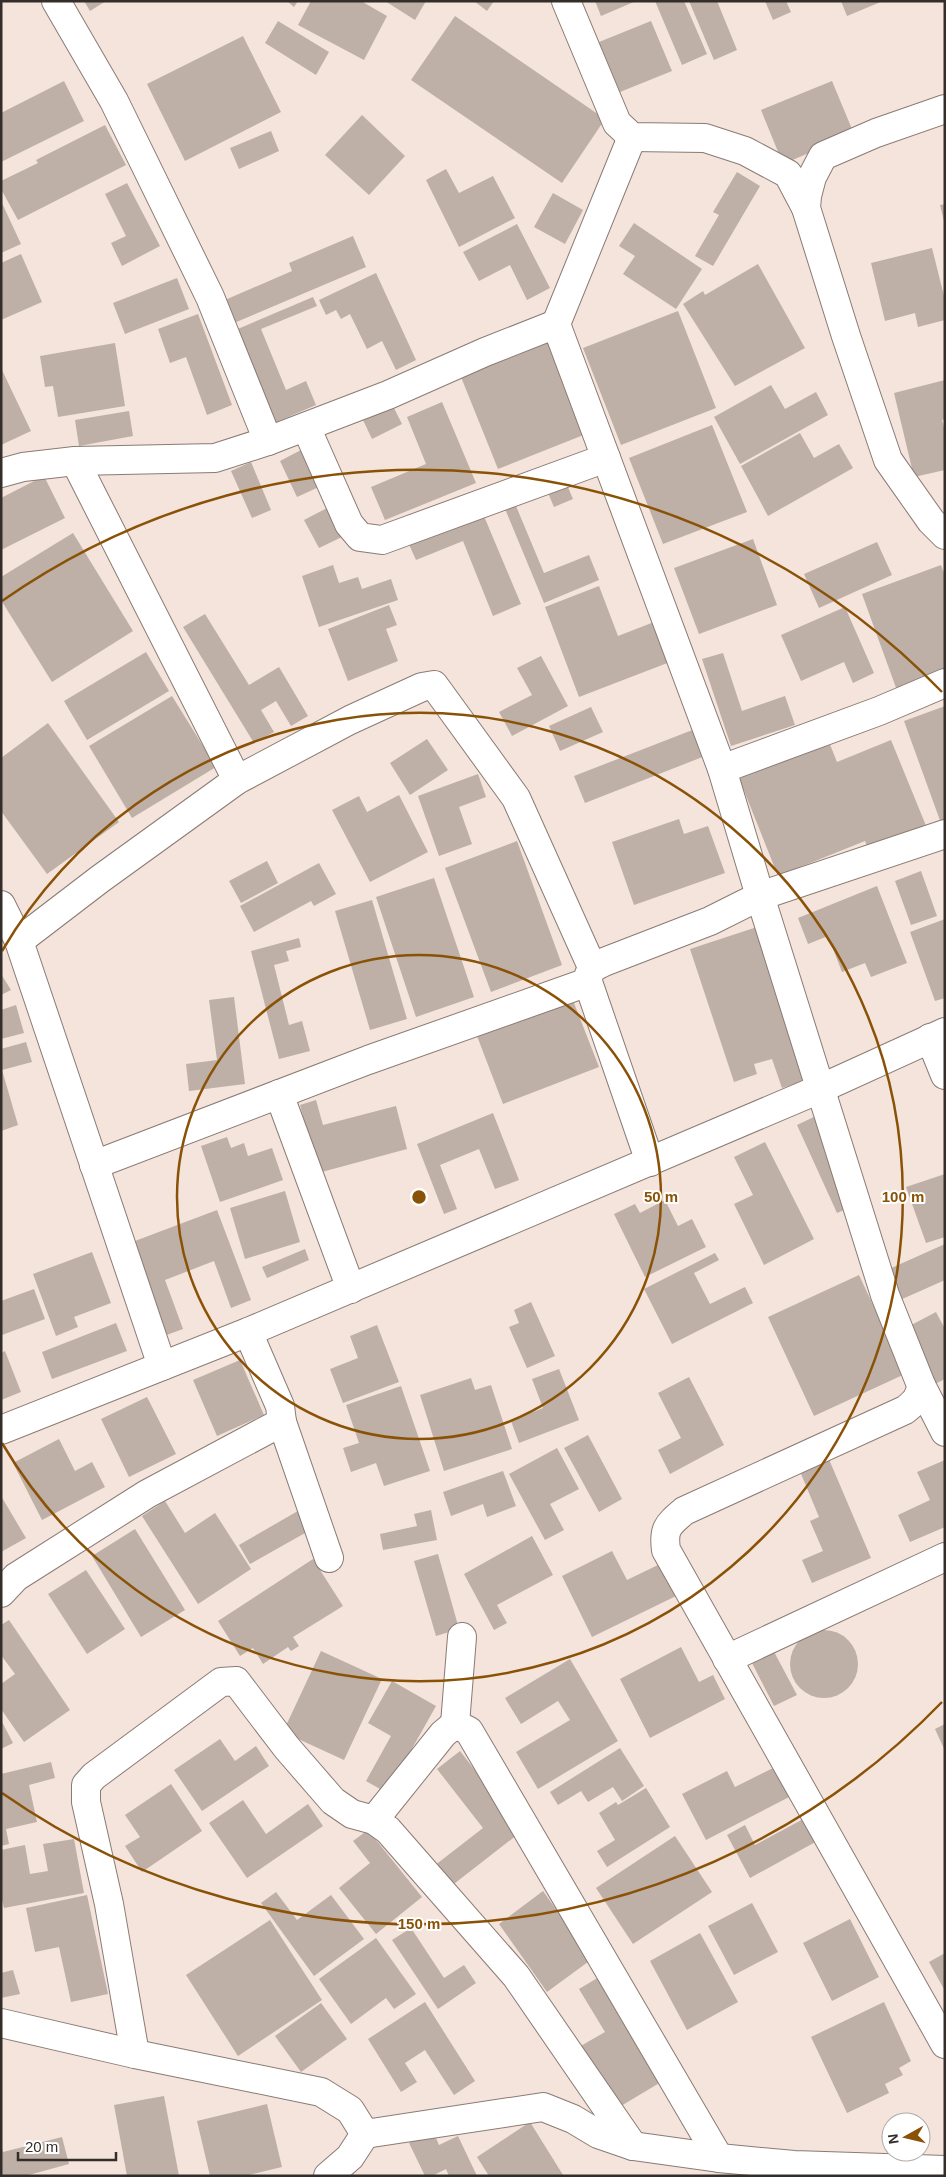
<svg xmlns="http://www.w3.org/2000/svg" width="946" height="2177" font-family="Helvetica,sans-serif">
<rect width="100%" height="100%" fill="#f4e4db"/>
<g fill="#beb0a6">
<path d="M84,1h22l-16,10z"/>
<path d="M287,1h11l-4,6z"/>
<path d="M311,1h50l26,15 -23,44 -66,-35z"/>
<path d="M385,1h41l-11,19z"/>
<path d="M474,1h20l-7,10z"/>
<path d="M595,1h41l-35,15z"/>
<path d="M655,1h29l23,53 -25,11z"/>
<path d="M689,1h28l20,49 -23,10z"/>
<path d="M765,1h21l5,11 -18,8z"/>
<path d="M841,1h42l-36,15z"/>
<path d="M455,16l150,103 -43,64 -151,-103z"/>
<path d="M278,21l51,31 -13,23 -51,-32z"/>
<path d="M651,21l21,50 -52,21 -21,-50z"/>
<path d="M243,36l38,76 -96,49 -38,-77z"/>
<path d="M64,81l20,40 -83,41v-49z"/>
<path d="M832,81l22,53 -71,30 -22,-54z"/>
<path d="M362,115l43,41 -36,39 -44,-40z"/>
<path d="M105,125l21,40 -108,55 -17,-31v-8l37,-18 -2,-3z"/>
<path d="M271,131l8,20 -40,18 -9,-21z"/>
<path d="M446,169l13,24 34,-17 22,42 -56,29 -33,-67z"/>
<path d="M737,172l23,14 -47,80 -18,-10 24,-41 -6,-3z"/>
<path d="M127,183l33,63 -38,20 -11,-23 15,-7 -21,-42z"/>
<path d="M553,193l30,17 -18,34 -31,-17z"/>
<path d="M1,201l20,43 -20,9z"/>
<path d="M945,204v17h-1l-4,-16z"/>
<path d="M634,223l68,46 -26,40 -53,-35 12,-18 -16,-10z"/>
<path d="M517,224l33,64 -23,12 -17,-35 -31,16 -16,-29z"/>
<path d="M353,236l13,31 -132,56 -9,-23 67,-29 -3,-8z"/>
<path d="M932,248l13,52v20l-27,7 -3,-14 -30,8 -14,-58z"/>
<path d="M21,254l21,48 -41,18v-57z"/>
<path d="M758,264l47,84 -70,38 -52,-82 20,-13 2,4z"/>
<path d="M376,273l40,87 -20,10 -14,-29 -15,8 -17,-35 -9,5 -5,-9 -10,5 -7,-15z"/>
<path d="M177,278l12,31 -64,25 -12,-31z"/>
<path d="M313,297l4,9 -56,23 25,61 20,-9 10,24 -44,19 -39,-93z"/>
<path d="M678,311l38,97 -95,37 -38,-97z"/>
<path d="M198,314l34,91 -25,10 -21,-58 -16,6 -12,-34z"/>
<path d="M555,340l36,92 -93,37 -37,-92z"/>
<path d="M115,343l10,63 -67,11 -5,-31 -8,1 -5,-31z"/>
<path d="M1,368l30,63 -30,14z"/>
<path d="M945,380v39l-3,1 3,11v39l-31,7 -20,-84z"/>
<path d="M771,385l14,24 31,-17 12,23 -88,49 -26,-47z"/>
<path d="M442,402l34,81 -91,37 -14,-33 55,-23 -19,-47z"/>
<path d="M392,404l10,20 -30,15 -10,-21z"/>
<path d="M129,411l4,25 -54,10 -4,-26z"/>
<path d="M712,425l35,87 -84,32 -34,-86z"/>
<path d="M800,433l14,25 25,-14 14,24 -85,48 -27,-50z"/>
<path d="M301,450l18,37 -22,10 -17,-36z"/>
<path d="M251,462l20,48 -19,8 -21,-47z"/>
<path d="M44,476l21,42 -64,32v-52z"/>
<path d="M564,478l9,21 -19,8 -6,-14 -32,13 28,67 45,-18 10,25 -55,23 -41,-99z"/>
<path d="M331,506l15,29 -27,13 -15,-28z"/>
<path d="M481,509l40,95 -28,12 -30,-75 -47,19 -9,-20z"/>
<path d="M73,533l60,98 -81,51 -51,-82v-23z"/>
<path d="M753,539l24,66 -78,29 -25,-66z"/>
<path d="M877,542l15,33 -73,33 -15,-34z"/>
<path d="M333,565l6,18 19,-6 4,12 29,-10 7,21 -79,27 -17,-51z"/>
<path d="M941,565l4,11v103l-46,17 -37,-102z"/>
<path d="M599,586l19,50 36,-14 16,40 -91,35 -34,-90z"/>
<path d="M389,605l8,20 -11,4 12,32 -50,20 -20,-52z"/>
<path d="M845,607l29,66 -21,10 -9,-21 -43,19 -20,-46z"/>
<path d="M205,614l44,71 30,-18 29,49 -17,10 -15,-25 -15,9 13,22 -20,11 -71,-116z"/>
<path d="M146,652l23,39 -82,49 -23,-39z"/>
<path d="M723,653l19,58 43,-15 10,29 -64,21 -29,-87z"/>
<path d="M541,656l27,50 -56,30 -13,-24 33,-17 -15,-27z"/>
<path d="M172,696l44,71 -84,51 -43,-72z"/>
<path d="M945,706v119l-3,1 -38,-105z"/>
<path d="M591,707l12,25 -43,19 -11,-25z"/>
<path d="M48,723l71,99 -72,52 -46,-63v-53z"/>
<path d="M695,729l10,27 -120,47 -11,-27z"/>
<path d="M427,739l21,31 -38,25 -20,-32z"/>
<path d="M891,740l38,93 -58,23 -6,-15 -87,35 -39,-98 90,-36 8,20z"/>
<path d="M478,774l8,23 -27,10 13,37 -33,12 -21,-60z"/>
<path d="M399,795l29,57 -58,30 -38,-72 27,-14 8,16z"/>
<path d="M679,819l5,15 24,-8 17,47 -91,32 -22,-63z"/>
<path d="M517,841l45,124 -71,27 -46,-124z"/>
<path d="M267,861l11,22 -37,20 -12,-22z"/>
<path d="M319,863l17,31 -22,12 -3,-5 -57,31 -14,-26z"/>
<path d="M921,871l16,45 -26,9 -16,-44z"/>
<path d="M434,878l40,119 -58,20 -40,-120z"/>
<path d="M877,886l30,77 -36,14 -6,-14 -23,9 -14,-36 -20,8 -10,-26z"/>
<path d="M372,900l35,119 -37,11 -35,-119z"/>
<path d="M945,919v79l-10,3 -25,-69z"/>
<path d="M760,926l51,153 -29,9 -10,-29 -18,5 3,10 -23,8 -44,-133z"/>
<path d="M299,938l2,9 -15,4 3,10 -15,4 15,60 13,-4 8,30 -31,8 -28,-108z"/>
<path d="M1,974l10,16 -10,5z"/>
<path d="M234,997l11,87 -56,7 -3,-27 31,-4 -8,-60z"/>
<path d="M572,998l27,69 -96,37 -26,-68z"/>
<path d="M16,1005l8,28 -23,6v-29z"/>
<path d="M26,1042l6,20 -30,8 16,55 -17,6v-82z"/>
<path d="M316,1100l7,25 73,-19 11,43 -89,24 -18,-68z"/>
<path d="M493,1113l26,67 -24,9 -16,-40 -39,16 17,44 -13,5 -27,-70z"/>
<path d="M816,1116l40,89 -19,8 -40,-88z"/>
<path d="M227,1137l4,11 13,-5 4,13 24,-8 11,32 -63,22 -19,-56z"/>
<path d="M765,1142l49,97 -50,26 -30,-61 19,-9 -19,-38z"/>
<path d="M945,1174v63l-19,6 -20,-56z"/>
<path d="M285,1191l15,51 -55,17 -15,-51z"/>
<path d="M665,1200l13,26 14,-7 14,28 -61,30 -31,-63 21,-10 5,9z"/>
<path d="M217,1210l34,90 -20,8 -17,-47 -49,19 18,49 -22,8 -34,-93z"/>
<path d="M945,1244v36l-54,24 -13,-30z"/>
<path d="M305,1249l4,11 -42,18 -5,-11z"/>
<path d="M92,1252l19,51 -37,14 4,10 -22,9 -23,-62z"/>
<path d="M715,1253l4,7 -25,13 16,31 35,-17 8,16 -81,41 -28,-55z"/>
<path d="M859,1275l46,99 -91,42 -46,-99z"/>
<path d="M34,1289l11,30 -43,16 -1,-34z"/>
<path d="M531,1302l24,54 -28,12 -18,-41 10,-4 -5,-13z"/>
<path d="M936,1312l9,17v50l-16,8 -29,-56z"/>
<path d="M116,1323l11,28 -75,28 -10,-27z"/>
<path d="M377,1325l22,57 -56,21 -13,-34 28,-11 -8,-22z"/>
<path d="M5,1351l16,41 -20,8v-47z"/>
<path d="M240,1360l24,55 -47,21 -24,-56z"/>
<path d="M559,1369l20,51 -60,23 -8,-22 32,-13 -11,-29z"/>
<path d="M689,1377l35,68 -54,29 -12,-24 23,-12 -23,-45z"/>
<path d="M471,1378l4,12 16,-5 21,64 -68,22 -24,-76z"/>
<path d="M401,1386l29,85 -46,15 -8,-23 -25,9 -8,-24 16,-5 -13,-38z"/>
<path d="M147,1397l29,57 -47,23 -28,-58z"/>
<path d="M588,1435l34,64 -23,13 -35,-64z"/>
<path d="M59,1439l16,32 17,-9 13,25 -63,33 -29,-57z"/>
<path d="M557,1448l22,41 -29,15 14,26 -19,10 -36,-66z"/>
<path d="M828,1457l43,101 -59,25 -10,-23 21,-9 -13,-30 9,-4 -20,-48z"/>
<path d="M945,1460v67l-35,15 -12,-27 32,-15 -13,-28z"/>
<path d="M503,1471l13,35 -29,11 -4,-13 -32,12 -8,-24z"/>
<path d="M1,1496l25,42 -25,14z"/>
<path d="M165,1501l20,32 30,-20 36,56 -53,35 -56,-88z"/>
<path d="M303,1508l11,20 -64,36 -11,-19z"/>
<path d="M431,1510l6,30 -54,10 -3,-16 37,-8 -3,-12z"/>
<path d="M135,1529l50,81 -44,27 -49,-81z"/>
<path d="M532,1536l21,39 -56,30 10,18 -13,7 -30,-56z"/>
<path d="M612,1551l15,29 33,-16 16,32 -84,41 -30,-61z"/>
<path d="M438,1554l21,75 -23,7 -22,-75z"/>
<path d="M313,1559l30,47 -50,31 6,9 -8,5 -3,-4 -25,17 -10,-16 -13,8 -22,-35z"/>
<path d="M86,1570l39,59 -38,25 -39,-60z"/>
<path d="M9,1620l61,90 -46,32 -23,-33v-25l14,-10 -14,-19v-30z"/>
<circle cx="824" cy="1664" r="34"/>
<path d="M771,1646l26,49 -23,11 -25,-49z"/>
<path d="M681,1647l18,35 14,-7 12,24 -75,39 -30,-59z"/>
<path d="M321,1651l61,28 -38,81 -61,-28z"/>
<path d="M570,1659l48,82 -80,48 -22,-37 54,-32 -12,-19 -37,23 -16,-26z"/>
<path d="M392,1681l44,25 -49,87 -21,-12 25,-45 -23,-13z"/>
<path d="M1,1720l12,23 -12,6z"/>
<path d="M945,1724v27l-10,-22z"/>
<path d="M220,1739l15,22 21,-15 13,20 -67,45 -28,-41z"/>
<path d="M620,1748l24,38 -22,15 -9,-14 -25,15 -7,-11 -23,14 -8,-13z"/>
<path d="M460,1751l62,80 -72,56 -16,-21 49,-38 -46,-59z"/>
<path d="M51,1762l4,16 -26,7 8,37 -31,7 3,15 -8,2v-72z"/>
<path d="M779,1765l16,29 -89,46 -24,-46 45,-23 8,16z"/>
<path d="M171,1784l31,47 -60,41 -17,-26 15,-9 -15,-22z"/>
<path d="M646,1788l24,39 -63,40 -10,-16 18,-11 -16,-27 17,-11 2,3z"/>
<path d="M243,1800l23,34 42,-30 15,22 -76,52 -38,-55z"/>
<path d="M807,1817l12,23 -69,38 -23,-43 18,-10 10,20z"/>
<path d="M368,1830l54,67 -46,37 -37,-46 31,-25 -17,-22z"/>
<path d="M675,1836l37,56 -79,52 -37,-56z"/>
<path d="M74,1839l10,54 -80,15 -3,-13v-45l24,-5 5,29 18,-3 -5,-27z"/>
<path d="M543,1891l49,68 -45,33 -48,-68z"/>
<path d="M276,1892l21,28 34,-25 33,44 -50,37 -53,-73z"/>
<path d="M87,1895l21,99 -37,8 -12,-55 -24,5 -9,-44z"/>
<path d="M752,1903l26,49 -44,23 -26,-49z"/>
<path d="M850,1919l29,58 -47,24 -29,-58z"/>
<path d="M270,1920l52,80 -84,56 -52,-81z"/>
<path d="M411,1928l33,50 20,-13 12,18 -38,26 -46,-69z"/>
<path d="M700,1933l38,69 -51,28 -37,-69z"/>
<path d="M376,1938l40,56 -22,15 -8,-11 -35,26 -32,-45z"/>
<path d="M945,1953v38l-16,-29z"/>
<path d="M13,1970l7,24 -19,4v-25z"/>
<path d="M604,1974l62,105 -50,30 -37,-62 26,-15 -26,-43z"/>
<path d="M425,2002l50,79 -21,14 -29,-45 -20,13 12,19 -16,10 -33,-53z"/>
<path d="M884,2002l27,59 -12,7 4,7 -18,9 4,9 -42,20 -36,-76z"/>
<path d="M321,2003l26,36 -46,33 -26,-36z"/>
<path d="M164,2096l15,80h-52l-13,-71z"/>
<path d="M267,2104l15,63 -38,9h-34l-13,-55z"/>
<path d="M530,2122l33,53 -74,1 -12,-19z"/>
<path d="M433,2131l6,14 19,-9 19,40h-28l-3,-7 -14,7h-7l-16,-33z"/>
<path d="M62,2137l7,27 -44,12h-24v-29l2,5z"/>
</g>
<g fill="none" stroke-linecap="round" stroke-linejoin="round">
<g stroke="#8a7b74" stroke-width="30">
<g id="street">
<path d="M56,1l58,100 96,196 58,144"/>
<path d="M566,1l51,122 15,14 73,1 40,13 43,23 18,34"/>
<path d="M945,109l-69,24 -53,23 -11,21 -5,19 -1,12 40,128 42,124 43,61 14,14"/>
<path d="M556,324l76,-187"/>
<path d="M306,427l43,97 11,13 22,3 224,-82"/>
<path d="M75,461l162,319"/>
<path d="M1,473l22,-6 52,-6 140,-3 53,-17 120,-46 97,-43 71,-28 166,445 38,127 -50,25 -106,41c-11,5 -16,8 -16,20l62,180"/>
<path d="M722,769l157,-58 66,-28"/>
<path d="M945,834l-185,62 125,399 36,90c-1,13 -7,18 -16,25l-221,101c-16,14 -21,17 -18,39l279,494"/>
<path d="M1,905l18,36 143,425"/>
<path d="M19,941l81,-62 137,-99 113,-60 72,-33 12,-2 82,113 76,169"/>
<path d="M930,1038l15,37"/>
<path d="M279,1094l72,195"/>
<path d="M94,1165l274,-105 220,-78"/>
<path d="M921,1385l24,47"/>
<path d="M282,1422l47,136"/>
<path d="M1,1430l247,-98 574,-244 123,-56"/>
<path d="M1,1593l15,-16 131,-83 135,-72 -2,-16 -32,-74"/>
<path d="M727,1659l218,-102"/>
<path d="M455,1724l7,-87"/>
<path d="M374,1820l69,-86 12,-10 14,7 250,427"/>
<path d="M1,2023l134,31 186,38 29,18 15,24 178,-27 30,12 25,15 35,12 86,12 75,7 151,5"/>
<path d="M135,2054l-26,-150 -23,-102v-17l8,-9 127,-94 15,-1 51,67 46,53 19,13 22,6 14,10 128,146 117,170"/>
<path d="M328,2176l22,-19 15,-23"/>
</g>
</g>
<use href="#street" stroke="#fff" stroke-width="28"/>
</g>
<g fill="none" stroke="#8a5207" stroke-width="2.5">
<circle cx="419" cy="1197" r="242"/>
<path d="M2 951A484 484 0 1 1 2 1443"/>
<path d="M942 1702A727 727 0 0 1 2 1793M2 601A727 727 0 0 1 942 692"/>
</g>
<circle cx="419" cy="1197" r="8" fill="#8a5207" stroke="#fff" stroke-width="2.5"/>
<g font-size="15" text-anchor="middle" font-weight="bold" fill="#8a5207" stroke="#fff" stroke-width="4" stroke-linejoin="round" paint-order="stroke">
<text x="661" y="1202">50 m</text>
<text x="903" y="1202">100 m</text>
<text x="419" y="1929">150 m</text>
</g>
<rect width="946" height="2177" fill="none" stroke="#342e2a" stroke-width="5"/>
<g transform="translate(906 2137) rotate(262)"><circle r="24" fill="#ffffff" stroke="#aeabaa"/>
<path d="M0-4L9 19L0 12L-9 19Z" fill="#8a5207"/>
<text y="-8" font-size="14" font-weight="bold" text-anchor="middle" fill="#342e2a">N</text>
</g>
<path d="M18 2152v8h98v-8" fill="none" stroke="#342e2a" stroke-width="2.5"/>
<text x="25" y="2152" font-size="15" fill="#342e2a" stroke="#ffffff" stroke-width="4" paint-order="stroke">20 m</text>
</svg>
